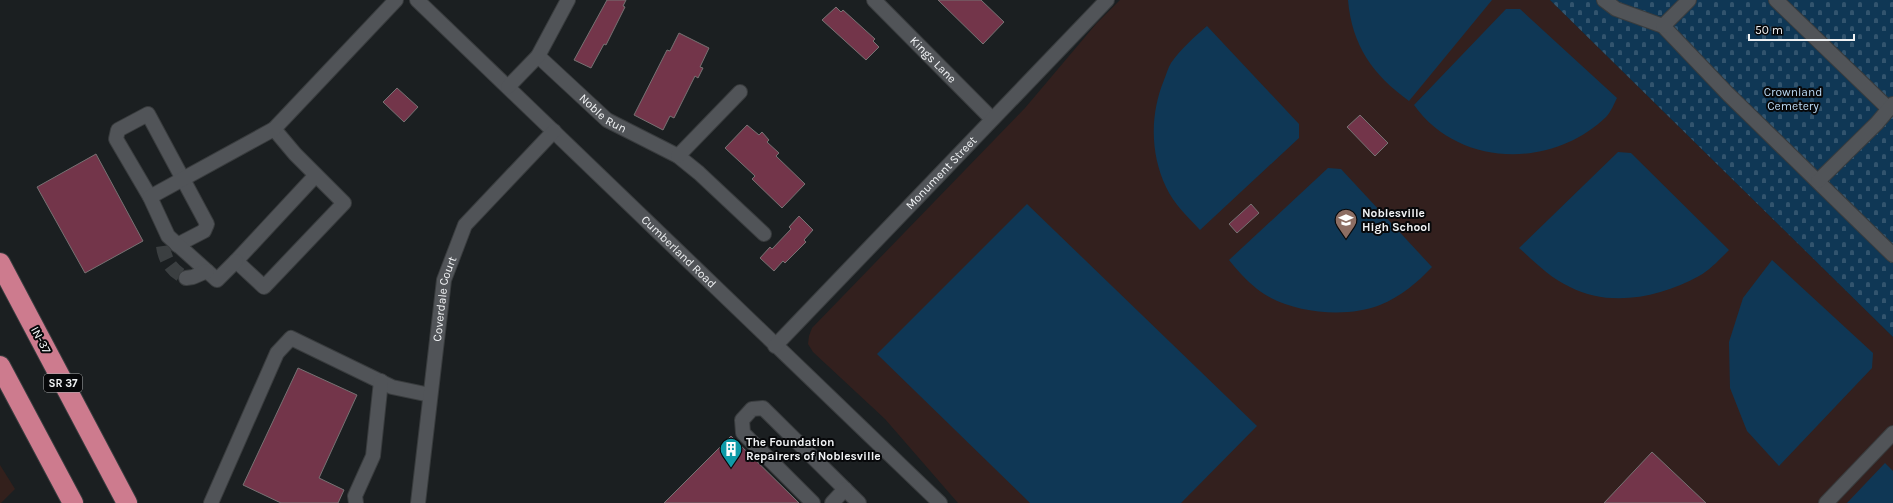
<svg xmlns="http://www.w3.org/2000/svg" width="1893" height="503" font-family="Karla,sans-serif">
<defs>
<pattern id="cemetery-stones" width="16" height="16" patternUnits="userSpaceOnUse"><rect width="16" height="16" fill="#0f3755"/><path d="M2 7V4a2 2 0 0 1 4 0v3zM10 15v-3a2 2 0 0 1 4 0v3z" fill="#32546e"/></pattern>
</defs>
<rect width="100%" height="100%" fill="#1b1f21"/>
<path fill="#33201c" d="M0,465l15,24 -14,14h-1z"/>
<path fill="#33201e" d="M1120,0h430l343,337v166h-935l-73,-84 -72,-67 -5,-8 1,-8 3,-8 213,-220 71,-84z"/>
<path fill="url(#cemetery-stones)" d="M1550,0h343v337z"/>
<g fill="#0f3755">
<path d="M1348,0h144l-83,101c-36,-26 -57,-55 -61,-101z"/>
<path d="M1506,9h14l97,89c-3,6 -6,14 -11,19 -54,52 -147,51 -192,-12z"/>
<path d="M1207,26l92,98v14l-99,92c-13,-14 -26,-26 -34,-43 -16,-34 -16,-73 -2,-107 2,-5 4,-12 7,-17 10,-14 23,-26 36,-37z"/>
<path d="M1618,152l13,1 98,97c-9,9 -19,20 -30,26 -38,21 -89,32 -129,11 -20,-9 -35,-25 -51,-39z"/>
<path d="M1328,168l13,1 91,98c-14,15 -32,30 -52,38 -35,14 -93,8 -123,-16 -10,-8 -20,-19 -28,-29z"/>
<path d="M1027,204l230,222 -76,77h-151l-153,-149z"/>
<path d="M1772,260l101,93 -1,15 -93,98 -32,-35 -17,-43 -1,-46 14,-44z"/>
<path d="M1885,463l8,8v32h-46z"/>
</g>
<g fill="#73354a" stroke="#777273">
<path d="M607,0h19l-3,6 2,1 -19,38 -2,-1 -13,24 -17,-8z"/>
<path d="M938,0h43l23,22 -21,22z"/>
<path d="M836,7l5,5 2,-2 32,29 -2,2 6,6 -13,13 -44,-40z"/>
<path d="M679,33l30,15 -9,19 3,1 -5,10 -3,-2 -21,42 -4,-2 -7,14 -29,-15 33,-65 3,1z"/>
<path d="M397,88l21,19 -14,15 -21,-20z"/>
<path d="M1360,115l28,28 -13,13 -28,-29z"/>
<path d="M747,125l12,10 3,-3 7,8 -2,2 12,11 -3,3 29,28 -23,24 -30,-29 3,-3 -30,-28z"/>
<path d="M96,154l47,87 -58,32 -48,-86z"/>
<path d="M1251,204l8,9 -22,20 -8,-9z"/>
<path d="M799,216l14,14 -9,10 2,2 -21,21 -2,-2 -9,10 -14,-13 10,-11 2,2 19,-20 -2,-2z"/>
<path d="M298,368l59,27 -38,83 25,12 -6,13h-57l-38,-18z"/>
<path d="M731,436l68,67h-135z"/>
<path d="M1652,452l54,51h-102z"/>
</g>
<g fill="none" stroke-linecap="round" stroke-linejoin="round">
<path stroke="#3b3f41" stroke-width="14" stroke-dasharray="14 7" stroke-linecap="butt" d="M163,246c2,15 9,25 23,32"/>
<g stroke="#393c3e" stroke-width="16">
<g id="minor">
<path id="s1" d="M417,0l523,503"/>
<path id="s2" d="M874,0l118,119"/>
<path d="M1604,0l12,9 47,17 65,68 165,161"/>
<path d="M1776,0l113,109"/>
<path d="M1663,26l26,-26"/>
<path id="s3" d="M538,56l69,64 71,36 21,17 65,61"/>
<path d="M508,87l30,-31 30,-56"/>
<path d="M274,129l21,25 49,49 -80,84 -28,-26 80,-86"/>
<path d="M678,156l62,-64"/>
<path d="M1818,181l59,-58 16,-19"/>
<path d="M150,197l-34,-58 2,-9 30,-16 59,110 -3,7 -27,14"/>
<path d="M236,261l-19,19 -49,-44 -18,-39 124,-68 122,-129"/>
<path d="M186,278l7,-1 14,-6"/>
<path id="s4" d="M775,346l332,-346"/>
<path d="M211,503l66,-150 14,-15 101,49 38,8"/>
<path d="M356,503l-1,-7 18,-40 8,-75"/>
<path id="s5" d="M418,503l26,-223 21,-55 89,-94"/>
<path d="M813,503l-70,-70 -1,-13 10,-11 11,-1 96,95"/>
<path d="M832,503l13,-14"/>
<path d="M1826,503l67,-70"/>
</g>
</g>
<g stroke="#393c3e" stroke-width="22">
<g id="highway">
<path d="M0,263l127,240"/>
<path d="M0,366l73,137"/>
</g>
</g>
<use href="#minor" stroke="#515458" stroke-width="14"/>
<use href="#highway" stroke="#cd7b8e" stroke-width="20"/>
</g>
<defs>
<g id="school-pin" transform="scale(1.15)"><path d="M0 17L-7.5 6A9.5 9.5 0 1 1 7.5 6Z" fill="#8d6e63" stroke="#07080a"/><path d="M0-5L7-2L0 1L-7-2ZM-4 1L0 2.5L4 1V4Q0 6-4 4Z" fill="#fff"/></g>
<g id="building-pin" transform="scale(1.15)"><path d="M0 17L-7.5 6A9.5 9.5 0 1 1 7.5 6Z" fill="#0f9aa8" stroke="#07080a"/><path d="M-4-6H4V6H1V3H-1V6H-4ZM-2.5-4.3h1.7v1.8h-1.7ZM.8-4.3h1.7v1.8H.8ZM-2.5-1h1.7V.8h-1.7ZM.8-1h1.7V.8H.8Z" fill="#fff"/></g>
</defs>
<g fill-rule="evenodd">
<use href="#school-pin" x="1346" y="220"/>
<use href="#building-pin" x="731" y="449"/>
</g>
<g text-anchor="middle" stroke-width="4" stroke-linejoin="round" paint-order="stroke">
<rect fill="#07080a" stroke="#aaacae" stroke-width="1" x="44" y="374" width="38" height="18" rx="3"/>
<g font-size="11" font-weight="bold" fill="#f0f2f4">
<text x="63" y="387">SR 37</text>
</g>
<g font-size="12" fill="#f0f2f4" stroke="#07080a">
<text dy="4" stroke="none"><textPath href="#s2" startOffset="84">Kings Lane</textPath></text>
<text dy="4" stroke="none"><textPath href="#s3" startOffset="87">Noble Run</textPath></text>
<text dy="4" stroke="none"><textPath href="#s4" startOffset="240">Monument Street</textPath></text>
<text dy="4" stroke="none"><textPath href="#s1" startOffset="363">Cumberland Road</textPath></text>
<text dy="4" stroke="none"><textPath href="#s5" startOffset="206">Coverdale Court</textPath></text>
<text transform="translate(41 340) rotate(62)" y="4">IN-37</text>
</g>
<g font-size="12" fill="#bbd9f3" stroke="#07080a">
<text x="1793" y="96">Crownland<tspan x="1793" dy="14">Cemetery</tspan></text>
</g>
<g font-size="12" font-weight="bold" fill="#f0f2f4" stroke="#07080a" text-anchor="start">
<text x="1362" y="217">Noblesville<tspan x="1362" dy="14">High School</tspan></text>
<text x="746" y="446">The Foundation<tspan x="746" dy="14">Repairers of Noblesville</tspan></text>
</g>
</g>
<path d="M1749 34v6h105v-6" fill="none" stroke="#f0f2f4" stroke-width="2"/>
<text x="1755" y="34" font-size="12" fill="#f0f2f4" stroke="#07080a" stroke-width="3" paint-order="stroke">50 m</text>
</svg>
